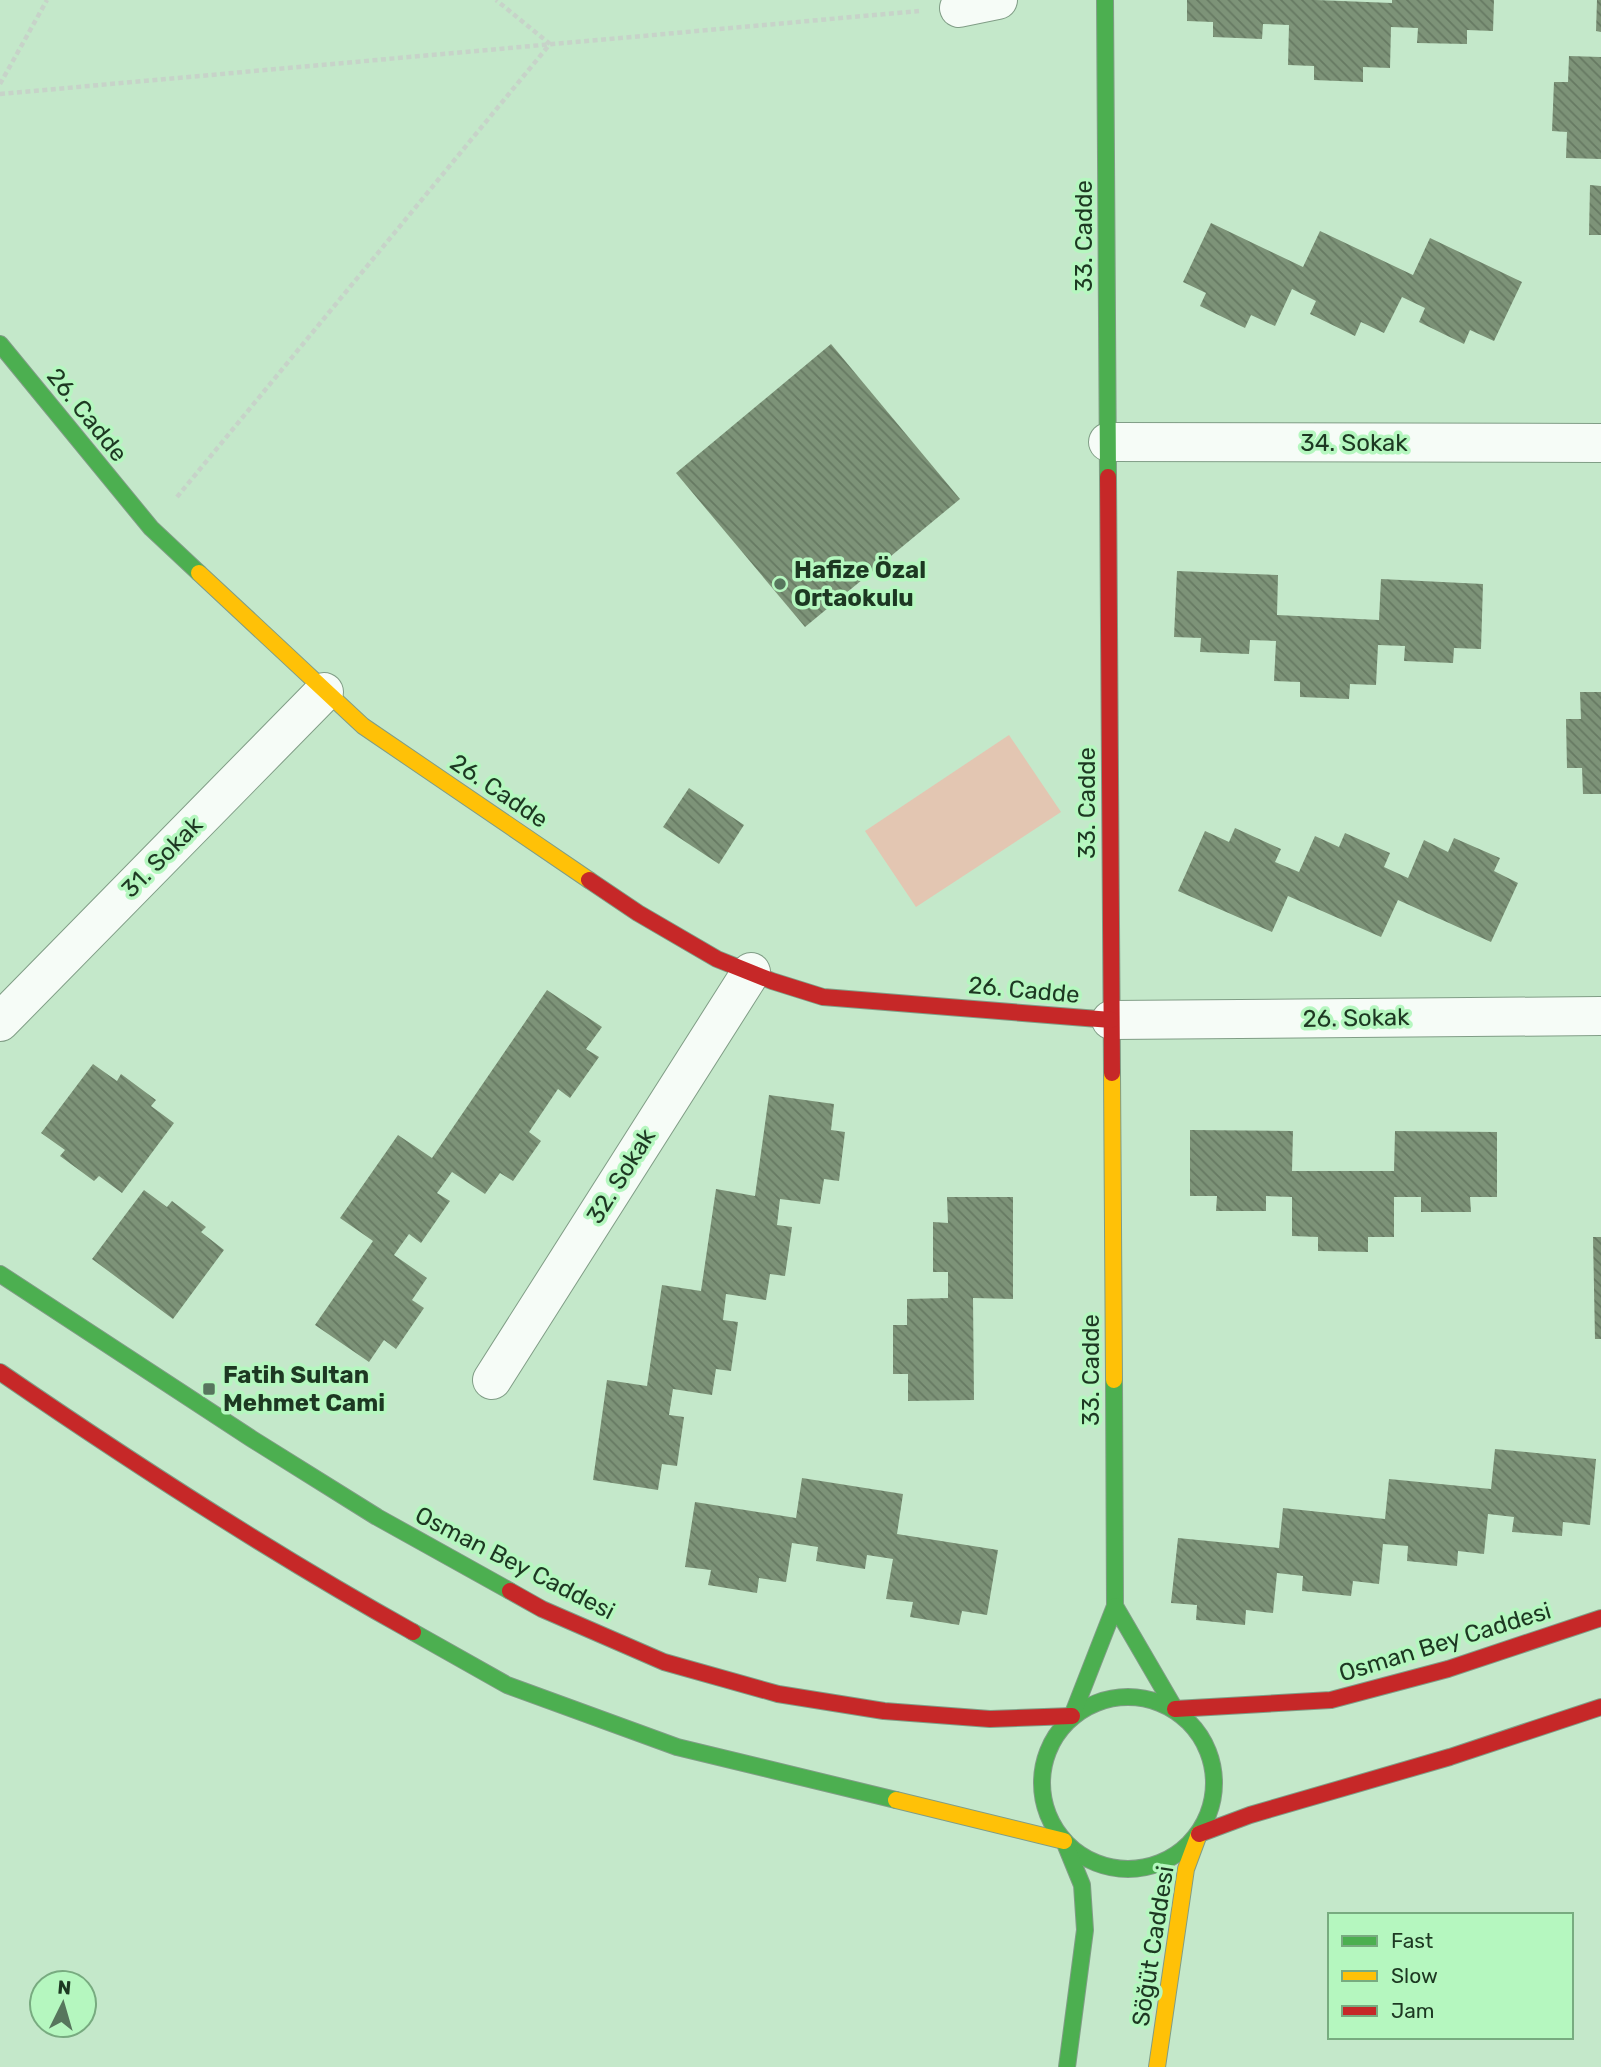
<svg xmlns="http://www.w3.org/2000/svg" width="1601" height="2067" font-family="Rubik,sans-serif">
<defs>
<pattern id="building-back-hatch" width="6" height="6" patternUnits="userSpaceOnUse" patternTransform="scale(1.75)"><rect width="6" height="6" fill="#7d9378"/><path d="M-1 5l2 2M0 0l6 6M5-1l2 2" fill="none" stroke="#667962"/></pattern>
</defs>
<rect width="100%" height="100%" fill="#c4e8ca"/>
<path fill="#e3c6b2" d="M1009,735l52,77 -145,95 -51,-76z"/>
<g fill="url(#building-back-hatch)">
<path d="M1187,0h129l76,3v-3h102l-1,31 -26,-1v14l-50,-1 1,-15 -27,-1 -1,41 -27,-1v15l-49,-2v-14l-26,-1 1,-40 -26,-1 -1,15 -49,-2v-15l-26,-1z"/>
<path d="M1597,0h4v32l-5,-1z"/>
<path d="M1569,56l32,1v102l-35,-1 1,-26 -15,-1 2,-49h14z"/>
<path d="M1590,185l11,1v49h-12z"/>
<path d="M1211,223l92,44 17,-36 93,44 17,-37 92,44 -28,59 -24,-11 -6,14 -45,-22 6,-14 -23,-11 -18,36 -23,-11 -6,14 -45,-22 6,-13 -24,-12 -17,37 -24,-11 -6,13 -45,-22 6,-13 -23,-11z"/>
<path d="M831,344l129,155 -155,128 -129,-154z"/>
<path d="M1177,571l101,4 -1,40 102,5 2,-41 102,5 -2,65 -27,-1 -1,15 -49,-2 1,-15 -27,-1 -2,40 -26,-1 -1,15 -49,-2v-15l-26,-1 2,-40 -26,-1 -1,14 -49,-2 1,-14 -27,-1z"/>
<path d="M1580,692h21v102h-18l-1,-26h-15l-1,-49h15z"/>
<path d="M689,788l55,37 -25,39 -56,-37z"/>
<path d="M1235,828l46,21 -6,13 24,10 16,-36 24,11 6,-14 45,20 -6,14 24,11 16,-38 24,12 6,-14 46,20 -6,13 24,12 -27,59 -93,-42 -17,37 -93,-41 -16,36 -94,-41 27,-60 24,11z"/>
<path d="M547,990l55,37 -16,22 13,8 -29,41 -12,-9 -29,43 12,9 -28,40 -13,-8 -15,21 -33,-22 -15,21 13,8 -29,42 -12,-9 -15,21 33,23 -15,22 12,8 -28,41 -12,-9 -15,22 -54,-37 58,-84 -33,-23 58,-83 34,23z"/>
<path d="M93,1064l24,17 4,-7 35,26 -5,6 23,17 -52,70 -23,-17 -5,5 -34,-25 5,-6 -24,-17z"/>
<path d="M769,1095l65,9 -3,26 14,2 -6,49 -15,-2 -4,25 -40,-5 -3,26 15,2 -7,49 -15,-2 -4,26 -40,-6 -3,26 15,2 -7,49 -15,-2 -4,26 -39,-6 -4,26 15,2 -7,49 -15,-2 -4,26 -65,-10 14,-100 40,6 15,-101 39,6 15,-102 39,7z"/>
<path d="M1190,1130l103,1 -1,40h102l1,-40 102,1v65h-27l1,15h-50v-15h-27v40h-26v15l-50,-1v-14l-26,-1v-39l-26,-1v15h-50l1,-15h-27z"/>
<path d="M144,1190l23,17 5,-6 34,26 -5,5 23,18 -51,69 -81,-60z"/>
<path d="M947,1197h66v102l-40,-1 1,102 -66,1v-27h-15v-49h14v-26l41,-1v-26h-15v-50l15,1z"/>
<path d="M1593,1237h8v102h-6z"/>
<path d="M1495,1449l101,10 -6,66 -27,-3 -1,14 -50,-4 2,-15 -26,-3 -4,40 -26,-3 -1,15 -50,-5 1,-15 -25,-2 -4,40 -26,-3 -2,15 -49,-5 1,-15 -26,-3 -4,40 -27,-3 -1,15 -49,-5 1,-15 -26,-2 7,-65 101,10 4,-40 102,11 4,-40 102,10z"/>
<path d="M802,1478l101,16 -6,40 101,16 -11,65 -25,-4 -3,14 -49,-8 3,-15 -27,-3 7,-40 -26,-4 -2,14 -49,-8 2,-14 -26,-4 -6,39 -27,-4 -2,15 -49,-8 3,-15 -26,-3 10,-65 101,16z"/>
</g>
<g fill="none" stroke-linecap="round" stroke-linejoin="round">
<g stroke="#809d86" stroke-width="40">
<g id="street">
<path d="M959,8l39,-8"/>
<path d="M1108,442l493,1"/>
<path d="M1111,1020l490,-4"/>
<path d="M0,1022l324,-330"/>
<path d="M492,1380l259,-408"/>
</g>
</g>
<g stroke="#809d86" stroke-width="18">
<g id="fast">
<path d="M1105,0l3,477"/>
<path d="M0,344l151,184 48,45"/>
<path d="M0,1274l252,165 125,78 133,74"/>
<path d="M1114,1380l1,226"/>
<path d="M413,1632l94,53 170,62 219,53"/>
<circle cx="1128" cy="1783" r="86"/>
<path d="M1072,1716l43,-110 60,103"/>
<path d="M1064,1841l18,44 3,45 -18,137"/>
</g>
</g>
<g stroke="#809d86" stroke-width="18">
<g id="slow">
<path d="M199,573l164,153 226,154"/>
<path d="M1112,1073l2,307"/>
<path d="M896,1800l168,41"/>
<path d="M1157,2067l29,-198 13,-35"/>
</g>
</g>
<g stroke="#809d86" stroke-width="18">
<g id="jam">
<path d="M1108,477l4,596"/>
<path d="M589,880l49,33 79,46 55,22 51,16 288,23"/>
<path d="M0,1372c134,92 271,181 413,260"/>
<path d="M510,1591l32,18 122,53 114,32 106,17 106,8 82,-3"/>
<path d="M1175,1709l156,-9 117,-31 153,-51"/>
<path d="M1199,1834l51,-19 200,-58 151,-50"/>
</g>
</g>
<g stroke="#c7d3c9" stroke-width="4.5" stroke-dasharray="5 3.5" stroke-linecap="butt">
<path d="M0,84l47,-84"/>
<path d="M0,94l919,-83"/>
<path d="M177,497l373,-453 -54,-44"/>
</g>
<use href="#street" stroke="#f6fcf7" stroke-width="38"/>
<use href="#fast" stroke="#4caf50" stroke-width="16"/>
<use href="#slow" stroke="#ffc107" stroke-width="16"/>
<use href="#jam" stroke="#c62828" stroke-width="16"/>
</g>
<g fill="#57765d" stroke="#b5f7bf" stroke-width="2.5">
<circle cx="780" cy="584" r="7"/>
<rect x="202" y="1382" width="14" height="14" rx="3.5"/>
</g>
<g text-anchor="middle" stroke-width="7" stroke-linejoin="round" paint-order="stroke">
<g font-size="24" fill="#1d3822" stroke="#b5f7bf">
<text transform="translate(1084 236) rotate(-90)" y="8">33. Cadde</text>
<text transform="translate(87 415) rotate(51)" y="8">26. Cadde</text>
<text x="1354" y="451">34. Sokak</text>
<text transform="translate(499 791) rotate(34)" y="8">26. Cadde</text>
<text transform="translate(1087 803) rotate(-90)" y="8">33. Cadde</text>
<text transform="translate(162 857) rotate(-45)" y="8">31. Sokak</text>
<text transform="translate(1024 990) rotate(5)" y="8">26. Cadde</text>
<text transform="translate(1356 1018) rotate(-1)" y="8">26. Sokak</text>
<text transform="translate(621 1176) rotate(-58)" y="8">32. Sokak</text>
<text transform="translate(1091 1370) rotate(-90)" y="8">33. Cadde</text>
<text transform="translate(515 1563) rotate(27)" y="8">Osman Bey Caddesi</text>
<text transform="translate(1445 1642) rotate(-17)" y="8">Osman Bey Caddesi</text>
<text transform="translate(1153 1946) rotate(-81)" y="8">Söğüt Caddesi</text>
</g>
<g font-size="24" font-weight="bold" fill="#1d3822" stroke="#b5f7bf" text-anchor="start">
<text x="794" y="578">Hafize Özal<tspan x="794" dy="28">Ortaokulu</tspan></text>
<text x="223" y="1383">Fatih Sultan<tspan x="223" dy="28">Mehmet Cami</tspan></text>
</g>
</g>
<rect x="1328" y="1913" width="245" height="126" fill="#b5f7bf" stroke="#78ab80" stroke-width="2"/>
<rect x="1342" y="1936" width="35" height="10" fill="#4caf50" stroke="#78ab80" stroke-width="2"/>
<text x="1391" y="1948" font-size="21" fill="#1d3822">Fast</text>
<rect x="1342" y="1971" width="35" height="10" fill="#ffc107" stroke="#78ab80" stroke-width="2"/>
<text x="1391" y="1983" font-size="21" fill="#1d3822">Slow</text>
<rect x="1342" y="2006" width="35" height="10" fill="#c62828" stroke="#78ab80" stroke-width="2"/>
<text x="1391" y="2018" font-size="21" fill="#1d3822">Jam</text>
<g transform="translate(63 2004) rotate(5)"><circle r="33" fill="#b5f7bf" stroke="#78ab80" stroke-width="2"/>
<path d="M0-5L12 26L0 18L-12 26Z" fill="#57765d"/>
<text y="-10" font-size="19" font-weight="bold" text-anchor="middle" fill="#1d3822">N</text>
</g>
</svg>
